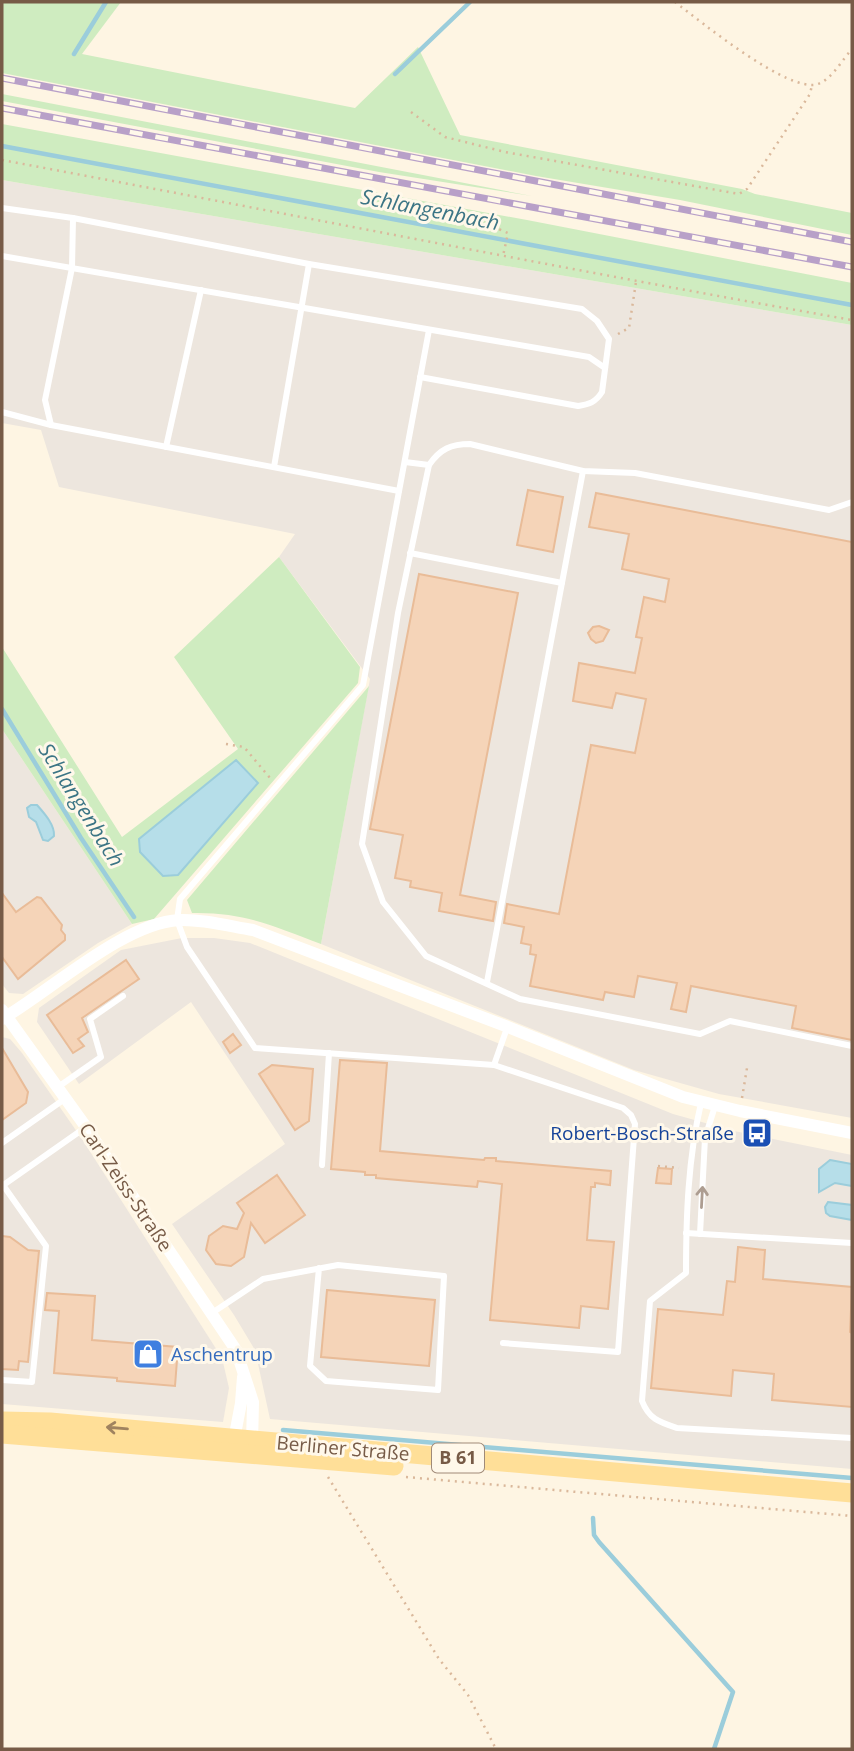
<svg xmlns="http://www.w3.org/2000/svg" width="854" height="1751" font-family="'Open Sans',sans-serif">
<rect width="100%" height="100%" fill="#fef5e3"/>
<g fill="#ede6de">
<path d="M2,180l850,145v793l-133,-24 -85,-24 -313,-126 49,-265 -91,-122 16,-23 -236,-47 -18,-57 -39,-7z"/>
<path d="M2,729l130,195 -34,19 -75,51 -14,-1 -7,-9z"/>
<path d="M182,938h32l36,5 423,171 61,17 118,24v314l-582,-50 -15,-69 -21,-35 -62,-91 113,-80 -94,-142 -112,82 -42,-62 2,-14 82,-58z"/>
<path d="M2,1037l8,2 12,14 60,86 140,219 7,30 -6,34 -221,-18z"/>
</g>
<g fill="#cfecc0">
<path d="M2,2h119l-39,52 273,54 63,-61 42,88 282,54 13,5 97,19v22l-172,-35 -144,-24 -534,-103z"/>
<path d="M2,94l530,102 -153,-24 -377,-71z"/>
<path d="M2,124l525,96 325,63v42l-850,-145z"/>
<path d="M279,557l81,110 -2,16 -204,236 -22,5 -130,-195v-82l120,190 116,-88 -64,-92z"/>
<path d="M369,686l-48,258c-48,-18 -77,-32 -129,-31l-5,-13z"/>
</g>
<g fill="#b6dee9" stroke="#9bcddb" stroke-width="2">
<path d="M236,760l22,23 -80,92 -15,1 -23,-24 -1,-13z"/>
<path d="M31,805h6c7,8 18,20 17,31l-6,5 -5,-1 -7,-18 -7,-5 -2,-9z"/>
<path d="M830,1160l22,4v22l-17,-3 -16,9v-23z"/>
<path d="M828,1202l24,3v15l-22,-4 -4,-3 -1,-6z"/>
</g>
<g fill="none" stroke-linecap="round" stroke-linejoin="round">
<g stroke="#9bcddb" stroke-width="4.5">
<path d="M74,54l32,-52"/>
<path d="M395,74l75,-72"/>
<path d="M2,146l850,159"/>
<path d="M2,709l79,129 53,79"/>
<path d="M283,1430l569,48"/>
<path d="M593,1518l1,17 5,7 134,150 -19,57"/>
</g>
</g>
<g fill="#f5d4b8" stroke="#e9bc98" stroke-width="2">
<path d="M528,490l35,7 -10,55 -36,-7z"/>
<path d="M596,493l256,49v498l-60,-12 4,-22 -105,-20 -5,26 -15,-3 6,-26 -39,-7 -4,21 -29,-5 -2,8 -73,-14 6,-31 -6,-1 1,-9 -10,-2 3,-16 -20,-4 3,-19 52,10 32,-169 44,8 11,-54 -30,-6 -4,15 -39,-7 6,-38 56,10 7,-35 -6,-1 8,-40 21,5 4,-23 -47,-10 7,-35 -40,-7z"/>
<path d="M419,574l99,19 -58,302 36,7 -3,19 -54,-10 3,-18 -32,-6 1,-6 -16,-3 8,-43 -33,-6z"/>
<path d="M599,626l10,4 -6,11 -7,2 -5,-4 -3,-6 5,-6z"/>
<path d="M2,893l14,19 21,-15 4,1 21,27 -1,5 4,5v5l-47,39 -16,-22z"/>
<path d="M126,960l13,19 -57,39 6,14 -10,7 6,7 -11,7 -26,-38z"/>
<path d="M233,1034l8,11 -11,8 -7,-11z"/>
<path d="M2,1048l26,44 -2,11 -24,17z"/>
<path d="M340,1060l47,3 -7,88 104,9 1,-2h11v3l115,10 -1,14 -15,-2v4h-4l-4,53 27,2 -6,67 -27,-3 -2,22 -89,-8 12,-136 -24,-3 -1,6 -101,-9v-3h-11v-3l-34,-3z"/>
<path d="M272,1065l41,4 -4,52 -14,9 -36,-56z"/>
<path d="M658,1168l14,1 -1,15 -15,-1z"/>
<path d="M277,1175l28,40 -40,28 -14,-20 -7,34 -13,9 -15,-2 -10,-14 3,-14 14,-10 14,3 7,-16 -7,-10z"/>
<path d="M2,1236l8,1 18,13 11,1 -11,111 -9,-1 -1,9 -16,-1z"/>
<path d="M738,1247l27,3 -2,29 89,8 -2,45 2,1v74l-80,-7 2,-26 -41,-4 -2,26 -80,-8 7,-79 65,6 4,-34 8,1z"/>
<path d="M327,1290l108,10 -6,66 -108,-9z"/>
<path d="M47,1293l48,3 -3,44 86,7 -3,39 -58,-5v-3l-63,-5 5,-62 -14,-1z"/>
</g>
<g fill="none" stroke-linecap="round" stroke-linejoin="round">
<g stroke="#dab89b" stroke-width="2.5" stroke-dasharray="2 5" stroke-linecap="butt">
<path d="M675,2c25,19 114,92 143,82 14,-5 24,-24 34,-35"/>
<path d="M411,112l34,25 60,15 234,42 8,-5 63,-95 2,-9"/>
<path d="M2,160c283,53 566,110 850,160"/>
<path d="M492,219l2,8 14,6 -5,23"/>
<path d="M618,334l11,-6 7,-46"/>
<path d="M226,744l18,3 26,31"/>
<path d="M742,1098l5,-30"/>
<path d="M658,1166l21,2"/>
<path d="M328,1477l111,182 29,36 28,54"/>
<path d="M406,1477l446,39"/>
</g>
<g stroke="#fff" stroke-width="6">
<path d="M2,208l71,10 236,46 273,45 15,12 12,18 -7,53c-7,11 -13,12 -24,14l-158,-29"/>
<path d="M2,256l587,101 16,11"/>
<path d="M429,330l-66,355 -183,214 -3,21 10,27 68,101 239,17 129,43 8,7 4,9 -17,228 -115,-9"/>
<path d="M2,412l49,13 348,66"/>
<path d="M51,425l-6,-25 27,-132 1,-50"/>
<path d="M166,447l35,-157"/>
<path d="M405,462l24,3"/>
<path d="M274,467l35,-203"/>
<path d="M852,502l-23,8 -194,-37 -52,-2 -113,-27c-19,0 -30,5 -41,21l-31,148 -36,231 21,58 43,54 94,43 180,35 30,-13 122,25"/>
<path d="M410,553l152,30"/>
<path d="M487,982l96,-511"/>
<path d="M494,1065l13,-37"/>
<path d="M58,1087l43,-30 -11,-38 33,-23"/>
<path d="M701,1103c-13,56 -15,113 -15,170l-36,28 -8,100c7,18 17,21 35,27l175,10"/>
<path d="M2,1143l64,-45"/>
<path d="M322,1165l7,-112"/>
<path d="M2,1186l84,-59"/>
<path d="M686,1233l166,10"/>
<path d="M700,1234l5,-96 10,-32"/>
<path d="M212,1313l51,-34 75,-14 106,11 -6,114 -112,-9 -16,-15 9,-98"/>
<path d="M2,1380l30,2 14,-136 -43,-61"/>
</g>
<g stroke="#fff" stroke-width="12">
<path d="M2,1010l84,117 150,223 17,52 -1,42"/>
<path d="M2,1019c48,-28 122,-96 177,-99 24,-1 50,6 74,10l255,97 175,70 57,14 112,22"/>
<path d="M233,1445l8,-42 2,-26"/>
</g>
<g stroke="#ffdf98" stroke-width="19">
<path d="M2,1421l48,1 802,71"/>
<path d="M2,1434l392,32"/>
</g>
<g stroke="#b8a0c8" stroke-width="7">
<g id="rail">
<path d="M2,78l850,164"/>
<path d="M2,108l850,159"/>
</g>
</g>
<use href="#rail" stroke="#fff8ea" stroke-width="4.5" stroke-dasharray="13" stroke-linecap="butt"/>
</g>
<defs><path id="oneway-shaft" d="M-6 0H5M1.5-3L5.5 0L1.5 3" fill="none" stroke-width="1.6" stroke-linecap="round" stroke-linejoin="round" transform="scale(1.75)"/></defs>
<use stroke="#ad9d91" href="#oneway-shaft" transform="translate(702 1197) rotate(-87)"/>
<use stroke="#a0835f" href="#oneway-shaft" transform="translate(117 1428) rotate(-175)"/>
<defs>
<g id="bus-square" transform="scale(1.575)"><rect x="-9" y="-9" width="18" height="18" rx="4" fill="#1a4fb4" stroke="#fff8ea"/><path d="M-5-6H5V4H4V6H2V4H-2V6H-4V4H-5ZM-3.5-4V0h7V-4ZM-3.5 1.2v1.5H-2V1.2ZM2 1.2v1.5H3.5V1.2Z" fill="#fff"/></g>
<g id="shop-square" transform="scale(1.575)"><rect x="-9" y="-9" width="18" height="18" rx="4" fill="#3f7fe0" stroke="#fff8ea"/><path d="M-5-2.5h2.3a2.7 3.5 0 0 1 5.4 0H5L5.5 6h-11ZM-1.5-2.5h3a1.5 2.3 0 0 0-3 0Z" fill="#fff"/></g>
</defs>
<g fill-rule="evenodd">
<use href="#bus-square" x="757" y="1133"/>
<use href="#shop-square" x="148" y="1354"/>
</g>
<g text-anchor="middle" stroke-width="6" stroke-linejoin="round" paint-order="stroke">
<rect fill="#fff8ea" stroke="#a08a78" stroke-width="2" x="432" y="1443.5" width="52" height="29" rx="5"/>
<g font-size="18" font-weight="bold" fill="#775b47">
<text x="458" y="1464">B 61</text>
</g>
<g font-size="19" fill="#164399" stroke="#fff8ea" text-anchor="end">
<text x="734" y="1140">Robert-Bosch-Straße</text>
</g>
<g font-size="19" fill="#775b47" stroke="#fff8ea">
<text transform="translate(126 1187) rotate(56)" y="7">Carl-Zeiss-Straße</text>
<text transform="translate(343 1448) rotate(5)" y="7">Berliner Straße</text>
</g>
<g font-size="19" fill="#366cbe" stroke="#fff8ea" text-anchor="start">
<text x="171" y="1361">Aschentrup</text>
</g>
<g font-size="21" font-style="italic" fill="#3c7585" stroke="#fff8ea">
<text transform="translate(430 210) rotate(11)" y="7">Schlangenbach</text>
<text transform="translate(81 805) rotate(58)" y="7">Schlangenbach</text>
</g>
</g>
<rect width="854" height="1751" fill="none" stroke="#775b47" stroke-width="7"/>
</svg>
